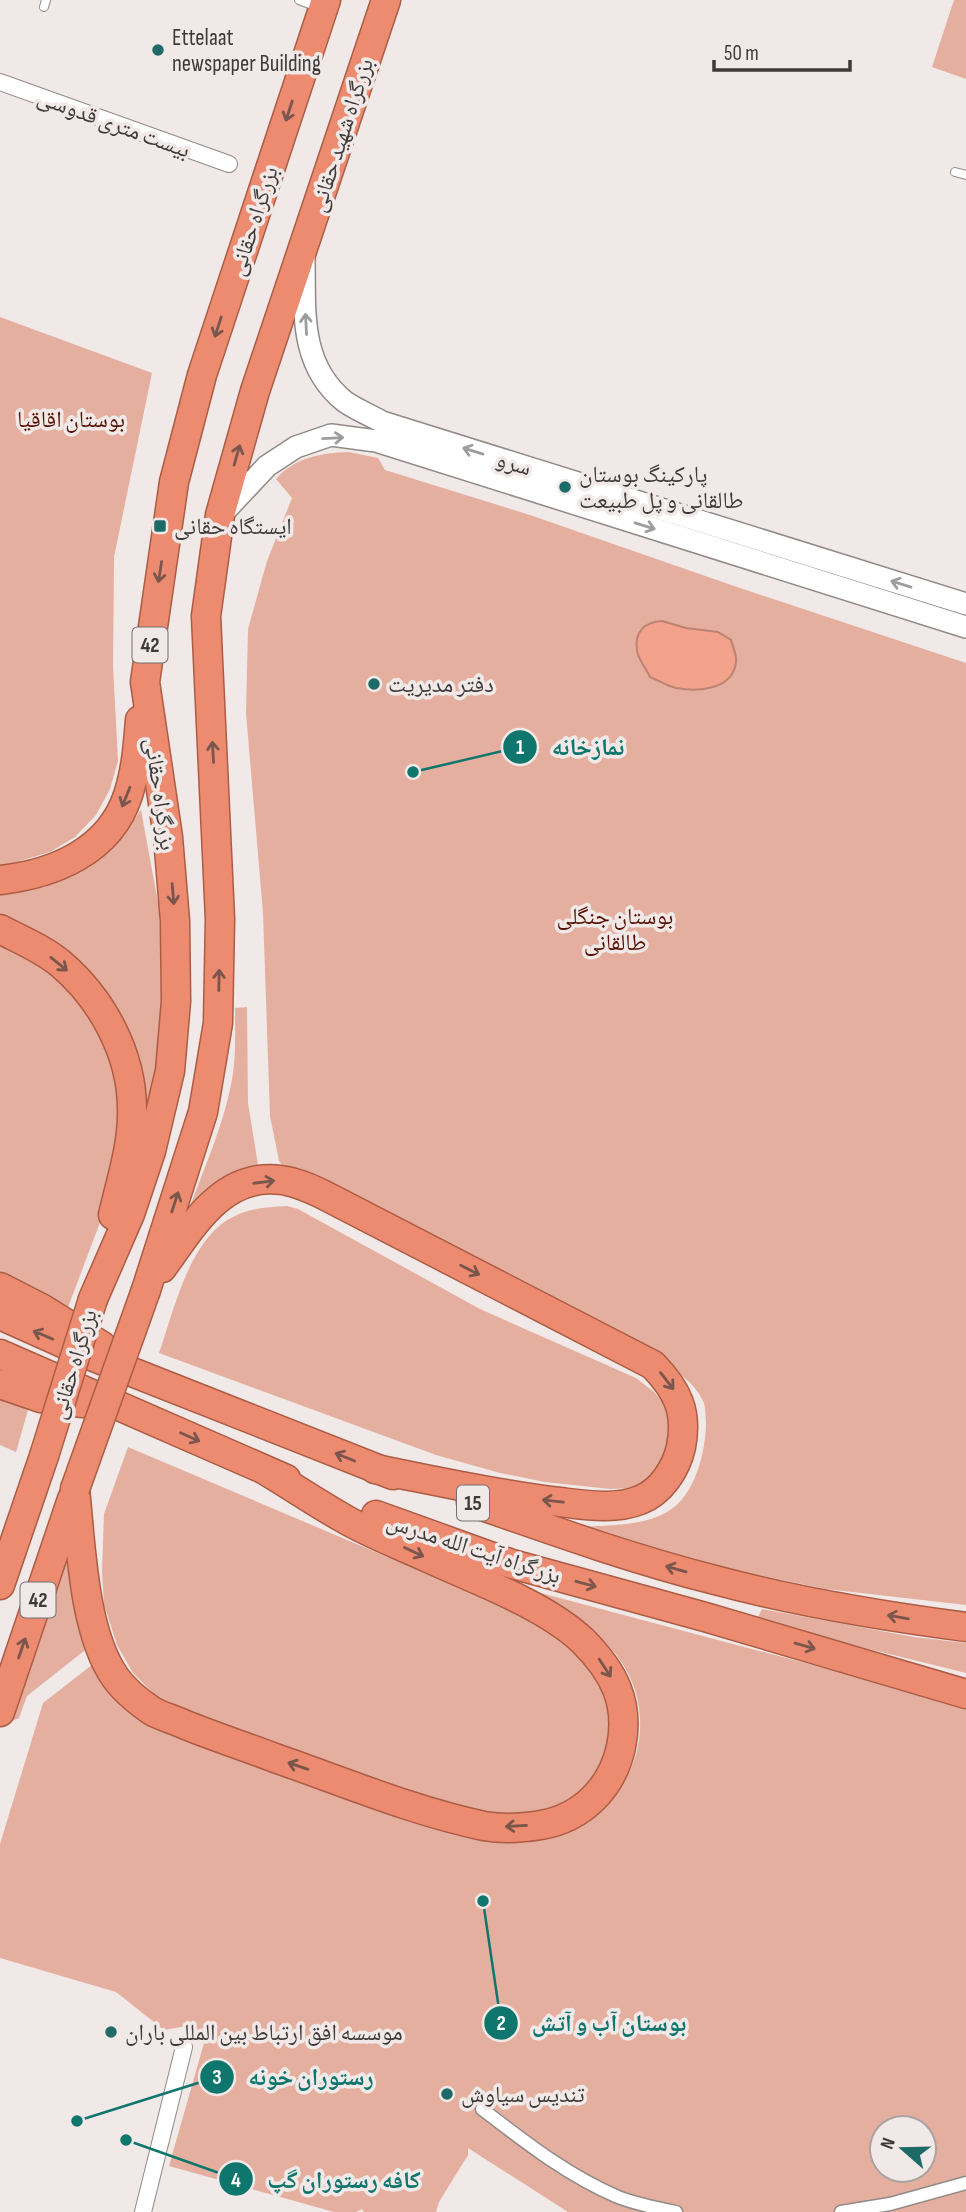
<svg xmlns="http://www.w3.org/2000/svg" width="966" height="2212" font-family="'Sofia Sans Condensed','Noto Naskh Arabic',sans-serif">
<rect width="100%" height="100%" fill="#f1e9e7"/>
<g fill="#e5afa0" fill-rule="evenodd">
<path d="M954,0h12v79l-34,-12z"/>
<path d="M0,317l152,56 -38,184 -1,109 5,95 -8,28 -14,26 -21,22 -25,15 -50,15z"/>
<path d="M349,452l29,6 7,12 145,45 207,72 229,76v942l-140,-16 -131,-27 -112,-35c27,-2 60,-1 84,-15 28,-15 39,-61 39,-90 -1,-8 0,-15 -3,-21 -9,-19 -26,-29 -42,-41l-377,-192 -5,-7 -9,-45 -7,-203 -17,-200 2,-84 19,-68 25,-63 -16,-19c19,-22 46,-26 73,-27z"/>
<path d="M141,810l18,98 4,87v50l-15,76 -25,-85 -123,-113v-29l45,-7 40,-19 32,-26z"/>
<path d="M0,937l81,57 40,81 -8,113 -46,122 -67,-37z"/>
<path d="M247,1007l1,96 11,68 -76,55c17,-50 42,-100 50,-153 3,-21 2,-44 2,-65z"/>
<path d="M287,1206l11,3 182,100 156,69 17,13 10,11 6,13 3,24 -16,36 -24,13 -22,1 -65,-7 -45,-9 -64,-18 -277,-102c15,-43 31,-117 76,-137 16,-8 34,-9 52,-10z"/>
<path d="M0,1392l30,11 -14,49 -16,-7z"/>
<path d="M128,1447l410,174 37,25 42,57 -7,45 -22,40 -25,15 -23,9 -25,5 -36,-3 -276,-94 -43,-20 -27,-27 -16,-28 -13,-41 -2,-32 2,-58z"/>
<path d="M73,1544l16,103 -62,49 -8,22 -9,4z"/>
<path d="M537,1592l336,89 93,27v504h-398l-100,-64v7l-29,47 -3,10h-72l-2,-3 -6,3h-22l-165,-46 35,-123 -3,-12 -14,-5 -23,4 -48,-38 -116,-34v-114l43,-141 54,-42 44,57 44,23 227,77 41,12 147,-21c8,-9 19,-18 25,-29 11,-18 16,-40 15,-61 -2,-64 -55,-96 -103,-127zM882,2128h42v42h-42z"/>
<path d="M762,1609l152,28 52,6v30l-210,-52z"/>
</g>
<path fill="#f3a28b" stroke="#bc8372" stroke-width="2" d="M662,621l24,7 32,4 13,8c2,7 6,15 5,22 -3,28 -38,30 -60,26 -9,-2 -18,-8 -26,-11 -4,-9 -11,-16 -13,-26 -3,-20 8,-29 25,-30z"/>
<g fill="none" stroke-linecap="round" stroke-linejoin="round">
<g stroke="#918a87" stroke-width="10">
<g id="service">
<path d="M299,0l21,8"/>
<path d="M44,7l2,-7"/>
<path d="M955,172l11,3"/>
</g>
</g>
<g stroke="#918a87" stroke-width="15">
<g id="pedestrian">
<path d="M482,2109c43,33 86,67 136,88 18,7 38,11 58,15"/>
<path d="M841,2212l49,-8 76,-21"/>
</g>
</g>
<g stroke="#918a87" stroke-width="18">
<g id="minor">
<path d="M0,82l229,82"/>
<path d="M143,2212l41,-165"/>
</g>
</g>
<g stroke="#918a87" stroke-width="24">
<g id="tertiary">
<path d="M304,258c1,53 -5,106 40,143 11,8 26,14 38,21l584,182"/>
<path d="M222,514l45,-48 29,-19 35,-12 45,6 590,186"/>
</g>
</g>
<g stroke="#ac5c45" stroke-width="31">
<g id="trunk">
<path d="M0,880c54,-6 110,-29 128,-85 8,-24 10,-50 12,-75"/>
<path d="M0,929c21,11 43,20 61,35 41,35 71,90 71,145 1,36 -11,71 -19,106"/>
<path d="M162,1268c30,-41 60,-96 119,-88 15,2 28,8 41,14l331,171c24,25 35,46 28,82 -5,22 -20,45 -41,53 -24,10 -55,5 -80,2 -62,-7 -123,-21 -185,-33"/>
<path d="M0,1287l41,21 61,38"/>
<path d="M146,1290l57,-178 15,-89 2,-104 -14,-303 14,-101 35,-124 131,-391"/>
<path d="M93,1299l37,-85 21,-63 19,-80 6,-70 -1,-80 -7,-84 -23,-155 29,-200 28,-107 124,-375"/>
<path d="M0,1315l94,42 299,118"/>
<path d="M0,1354l286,125"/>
<path d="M0,1384l41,14 42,5"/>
<path d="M75,1489c6,55 8,142 40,188 9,13 24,25 37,34 9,5 20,8 29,12 31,13 63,23 94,35 69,24 138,53 209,68 17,3 39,2 57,-1 41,-7 71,-37 80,-78 9,-44 -7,-75 -38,-106 -38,-36 -107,-61 -155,-83 -28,-13 -58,-24 -85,-40 -25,-14 -50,-31 -75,-46"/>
<path d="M471,1502c80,28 161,57 244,78 82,22 167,36 251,47"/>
<path d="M376,1515l136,49 193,53 261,77"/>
<path d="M0,1585l44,-129"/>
<path d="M0,1712l72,-213"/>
</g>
</g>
<use href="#service" stroke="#fff" stroke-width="8"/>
<use href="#pedestrian" stroke="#fff" stroke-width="12"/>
<use href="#minor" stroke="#fff" stroke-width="16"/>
<use href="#tertiary" stroke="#fff" stroke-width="21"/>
<use href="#trunk" stroke="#ec8b70" stroke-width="28"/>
<g stroke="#ac5c45" stroke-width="31" stroke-linecap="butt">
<g id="trunk-bridge">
<path d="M44,1456l49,-157"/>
<path d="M75,1489l71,-199"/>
</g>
</g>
<use href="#trunk-bridge" stroke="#ec8b70" stroke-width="28"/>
</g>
<defs><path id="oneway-shaft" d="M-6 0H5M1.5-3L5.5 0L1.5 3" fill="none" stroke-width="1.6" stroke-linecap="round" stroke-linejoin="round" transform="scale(1.75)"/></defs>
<g stroke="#7a564c">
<use href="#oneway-shaft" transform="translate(289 111) rotate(108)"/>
<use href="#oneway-shaft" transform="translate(218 327) rotate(108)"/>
<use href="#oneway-shaft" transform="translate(237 455) rotate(-74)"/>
<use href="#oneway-shaft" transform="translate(160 572) rotate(99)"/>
<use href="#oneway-shaft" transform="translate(213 752) rotate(-93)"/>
<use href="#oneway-shaft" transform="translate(126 797) rotate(112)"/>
<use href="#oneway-shaft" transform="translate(173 894) rotate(85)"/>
<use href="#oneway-shaft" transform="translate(59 964) rotate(39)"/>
<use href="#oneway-shaft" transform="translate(219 980) rotate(-89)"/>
<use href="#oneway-shaft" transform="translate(264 1182) rotate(-7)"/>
<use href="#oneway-shaft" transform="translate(175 1202) rotate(-72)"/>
<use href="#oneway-shaft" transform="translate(470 1270) rotate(27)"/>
<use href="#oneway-shaft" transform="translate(43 1335) rotate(-157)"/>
<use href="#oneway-shaft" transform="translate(667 1381) rotate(52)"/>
<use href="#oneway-shaft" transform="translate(190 1437) rotate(24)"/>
<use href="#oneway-shaft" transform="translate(345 1457) rotate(-158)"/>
<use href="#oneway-shaft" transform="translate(553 1501) rotate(-174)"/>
<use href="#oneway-shaft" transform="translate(414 1552) rotate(25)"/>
<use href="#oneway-shaft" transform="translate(676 1569) rotate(-164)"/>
<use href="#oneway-shaft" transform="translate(586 1584) rotate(15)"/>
<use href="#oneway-shaft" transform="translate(898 1617) rotate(-170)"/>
<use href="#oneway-shaft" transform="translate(805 1646) rotate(16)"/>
<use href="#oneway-shaft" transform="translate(22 1648) rotate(-71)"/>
<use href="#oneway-shaft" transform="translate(605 1668) rotate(57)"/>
<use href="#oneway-shaft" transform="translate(298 1766) rotate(-161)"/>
<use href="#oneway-shaft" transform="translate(516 1826) rotate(177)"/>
</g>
<g stroke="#9e9c9c">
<use href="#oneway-shaft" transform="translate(306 324) rotate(-93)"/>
<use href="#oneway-shaft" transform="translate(333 438) rotate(-3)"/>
<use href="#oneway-shaft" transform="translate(473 451) rotate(-163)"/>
<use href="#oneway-shaft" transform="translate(645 526) rotate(17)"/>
<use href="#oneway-shaft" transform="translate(901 584) rotate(-163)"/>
</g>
<g fill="#1e6a66" stroke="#f1e9e7" stroke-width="2.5">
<circle cx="158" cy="50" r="7"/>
<circle cx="565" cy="487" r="7"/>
<rect x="153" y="519" width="14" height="14" rx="3.5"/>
<circle cx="374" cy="684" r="7"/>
<circle cx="111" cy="2032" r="7"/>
<circle cx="447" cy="2094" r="7"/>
</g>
<g text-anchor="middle" stroke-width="7" stroke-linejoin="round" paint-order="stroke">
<g fill="#f1e9e7" stroke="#736e6d" stroke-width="2">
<rect x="132.5" y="627.5" width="35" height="35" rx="5"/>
<rect x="457" y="1485.5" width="32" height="35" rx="5"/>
<rect x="20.5" y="1582.5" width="35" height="35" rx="5"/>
</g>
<g font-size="21" font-weight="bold" fill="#3d3a39">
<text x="150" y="652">42</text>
<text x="473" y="1510">15</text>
<text x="38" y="1607">42</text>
</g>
<g font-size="23" fill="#3d3a39" stroke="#f1e9e7" text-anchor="start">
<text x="172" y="45">Ettelaat<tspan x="172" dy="26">newspaper Building</tspan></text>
<text x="579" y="482">پارکینگ بوستان<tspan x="579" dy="26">طالقانی و پل طبیعت</tspan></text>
<text x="174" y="534">ایستگاه حقانی</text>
<text x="388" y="692">دفتر مدیریت</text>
<text x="125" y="2040">موسسه افق ارتباط بین المللی باران</text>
<text x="461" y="2102">تندیس سیاوش</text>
</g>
<g font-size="23" fill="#3d3a39" stroke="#f1e9e7">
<text transform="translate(114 123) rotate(20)" y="8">بیست متری قدوسی</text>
<text transform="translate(341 135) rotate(-72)" y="8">بزرگراه شهید حقانی</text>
<text transform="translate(253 221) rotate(-72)" y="8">بزرگراه حقانی</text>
<text transform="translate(514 463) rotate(17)" y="8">سرو</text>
<text transform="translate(161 794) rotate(82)" y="8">بزرگراه حقانی</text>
<text transform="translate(73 1364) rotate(-73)" y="8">بزرگراه حقانی</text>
<text transform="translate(474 1548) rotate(18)" y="8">بزرگراه آیت الله مدرس</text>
</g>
<g font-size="23" fill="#571000" stroke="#f1e9e7">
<text x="71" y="427">بوستان اقاقیا</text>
<text x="615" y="924">بوستان جنگلی<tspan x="615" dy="26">طالقانی</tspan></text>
</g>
</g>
<path fill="none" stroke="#0f766e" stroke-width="2.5" d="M413 772L520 747M483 1901L501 2023M77 2121L217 2077M126 2140L236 2179"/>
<g fill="#0f766e" stroke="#f1e9e7" stroke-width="2.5">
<circle cx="413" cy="772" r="7"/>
<circle cx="483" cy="1901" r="7"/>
<circle cx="77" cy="2121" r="7"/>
<circle cx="126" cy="2140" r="7"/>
<circle cx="520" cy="747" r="18"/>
<circle cx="501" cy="2023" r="18"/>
<circle cx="217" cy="2077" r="18"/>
<circle cx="236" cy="2179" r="18"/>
</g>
<g font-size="21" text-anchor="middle" font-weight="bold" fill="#fff">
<text x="520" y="754">1</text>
<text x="501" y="2030">2</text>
<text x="217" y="2084">3</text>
<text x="236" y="2187">4</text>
</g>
<g font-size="24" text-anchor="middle" font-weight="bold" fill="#0f766e" stroke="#f1e9e7" stroke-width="7" stroke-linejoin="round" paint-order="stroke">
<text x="588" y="755">نمازخانه</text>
<text x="609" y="2031">بوستان آب و آتش</text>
<text x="311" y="2085">رستوران خونه</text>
<text x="344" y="2188">کافه رستوران گپ</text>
</g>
<g transform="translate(903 2149) rotate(290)"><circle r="33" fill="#f1e9e7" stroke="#a9a3a1" stroke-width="2"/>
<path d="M0-5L12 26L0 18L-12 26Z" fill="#1e6a66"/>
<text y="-10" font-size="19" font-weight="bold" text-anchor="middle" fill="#3d3a39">N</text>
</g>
<path d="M714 60v10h136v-10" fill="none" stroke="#3d3a39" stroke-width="3.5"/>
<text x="724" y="60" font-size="21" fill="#3d3a39" stroke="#f1e9e7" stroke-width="5" paint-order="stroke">50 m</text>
</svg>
